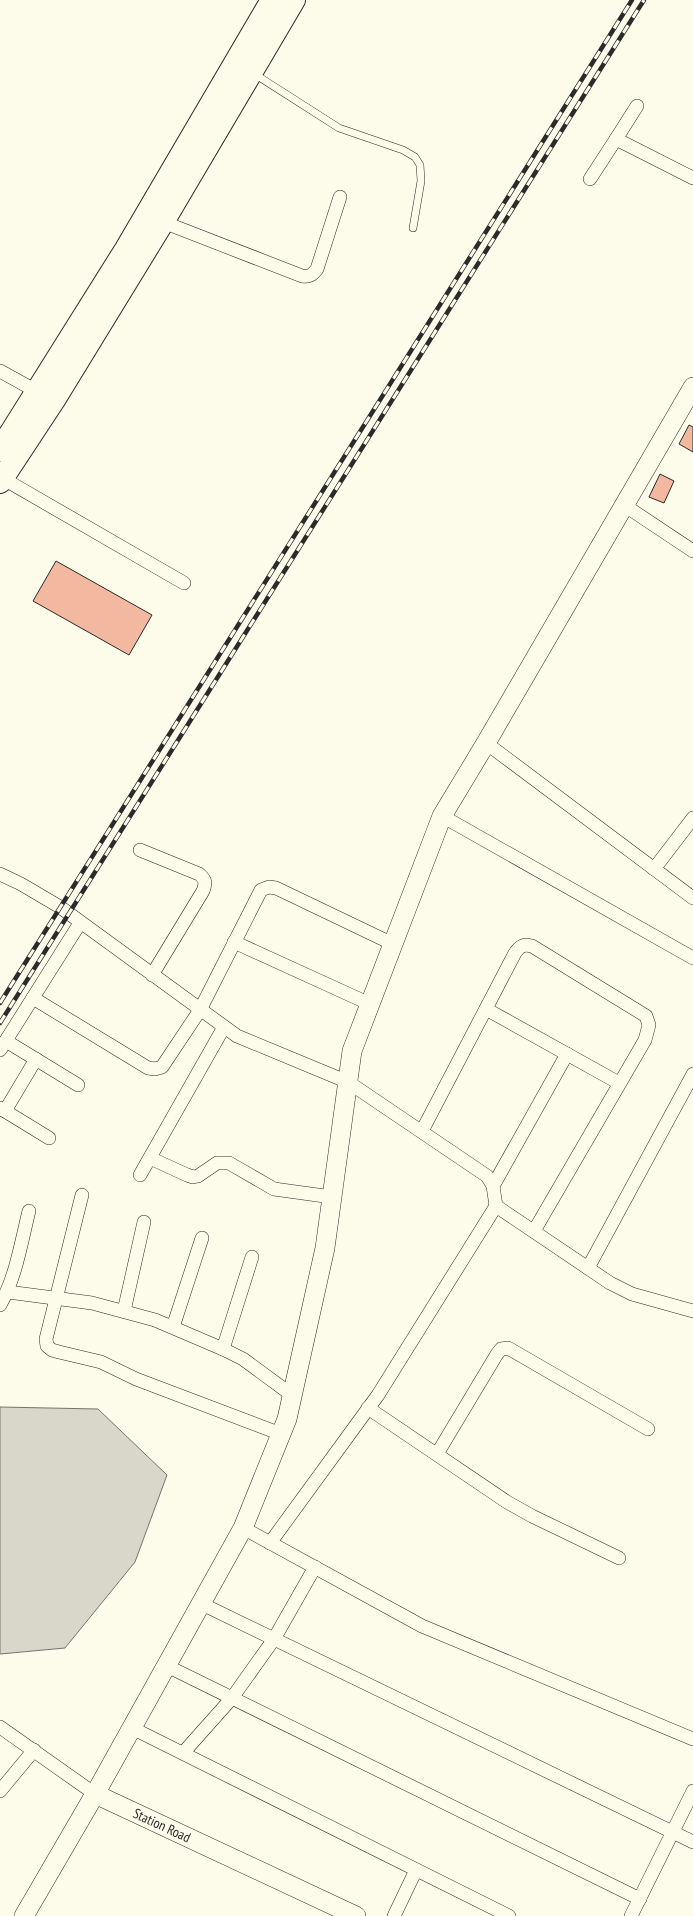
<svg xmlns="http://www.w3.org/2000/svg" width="693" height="1916" font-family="'PT Sans Narrow',sans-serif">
<rect width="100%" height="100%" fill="#fdfbea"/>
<path fill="#d8d7c9" stroke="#74746e" d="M0,1407l98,2 69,66 -32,87 -70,86 -65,6z"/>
<g fill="#f2b8a0" stroke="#2b2b2b">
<path d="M689,425l4,2v25l-14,-8z"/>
<path d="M660,474l14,7 -10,22 -15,-6z"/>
<path d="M56,561l96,54 -23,40 -96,-54z"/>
</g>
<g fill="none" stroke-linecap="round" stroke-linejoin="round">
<g stroke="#2b2b2b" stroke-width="8">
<path id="lane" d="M253,73l86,55 64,22 12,7 5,8 1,16 -8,47"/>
</g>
<g stroke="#2b2b2b" stroke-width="14">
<g id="street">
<path d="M616,139l21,-33"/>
<path d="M590,179l26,-40 77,39"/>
<path d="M163,222l139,54c8,1 10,-1 15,-7l23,-72"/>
<path d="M0,371l38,21"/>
<path d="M2,478l182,105"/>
<path d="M624,505l69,46"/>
<path d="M486,743l207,155"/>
<path d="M442,816l251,142"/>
<path d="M140,850l59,24c7,6 7,9 4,17l-51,84"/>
<path d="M654,869l39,-51"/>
<path d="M0,874l21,10 39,23 177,129 111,46 139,94 6,10 3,20"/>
<path d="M234,942l136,62"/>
<path d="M33,998l115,70 7,1 7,-2 38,-57 61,-120 8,-3 7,1 117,56"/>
<path d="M486,1009l133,74"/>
<path d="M6,1041l72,44"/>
<path d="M0,1050l80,-127"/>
<path d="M0,1108l49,30"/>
<path d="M5,1111l31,-52"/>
<path d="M422,1131l93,-178c5,-7 8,-9 17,-7l114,70 3,9 -4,15 -111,191"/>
<path d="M150,1158l37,17 6,2 5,-1 19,-13h12l45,26 58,8"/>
<path d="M140,1175l84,-148"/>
<path d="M493,1186l74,-132"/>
<path d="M82,1195l-36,144 1,7 5,4 7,2 42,10 35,17 145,55"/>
<path d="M588,1268l105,-194"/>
<path d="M8,1292l84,11 63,17 68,29 20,10 49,36"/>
<path d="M0,1305c16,-28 21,-62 29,-94"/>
<path d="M124,1311l20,-89"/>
<path d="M173,1327l29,-89"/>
<path d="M223,1349l29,-92"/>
<path d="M368,1408l139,94 25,14 87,42"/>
<path d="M437,1454l60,-100 4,-5 7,-1 140,81"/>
<path d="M243,1528l179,98 271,113"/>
<path d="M270,1543l108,-148 118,-189 114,77 22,11 61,17"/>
<path d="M202,1604l491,238"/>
<path d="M167,1666l473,233"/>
<path d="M0,1727l95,67"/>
<path d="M132,1728l377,188"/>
<path d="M183,1753l49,-55 42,-59 41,-72"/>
<path d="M0,1791l34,-41"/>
<path d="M394,1916l22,-46"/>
<path d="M631,1916l62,-125"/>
</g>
</g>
<g stroke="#2b2b2b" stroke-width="20">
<g id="secondary">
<path d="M95,1794l148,-266 44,-109 38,-171 27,-197 90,-235 44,-73 207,-356"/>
<path id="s1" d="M24,1916l71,-122 261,122"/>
</g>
</g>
<g stroke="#2b2b2b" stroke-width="24">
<g id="highway">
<path d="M0,450l126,-201 146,-249"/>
<path d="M0,482l54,-82 109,-178 131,-222"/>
</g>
</g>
<use href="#lane" stroke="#fdfbea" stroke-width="7"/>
<use href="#street" stroke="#fdfbea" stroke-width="13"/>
<use href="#secondary" stroke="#fdfbea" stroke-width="19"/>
<use href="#highway" stroke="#fdfbea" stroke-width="22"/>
<g stroke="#2b2b2b" stroke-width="4.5">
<g id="rail">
<path d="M0,1003l632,-1003"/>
<path d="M0,1023l644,-1023"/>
</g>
</g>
<use href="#rail" stroke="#fdfbea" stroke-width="3" stroke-dasharray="9" stroke-linecap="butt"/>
</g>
<g text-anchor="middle" stroke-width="3" stroke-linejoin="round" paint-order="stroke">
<g font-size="14" fill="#2b2b2b" stroke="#fdfbea">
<text dy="5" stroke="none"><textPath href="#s1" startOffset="215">Station Road</textPath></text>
</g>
</g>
</svg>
